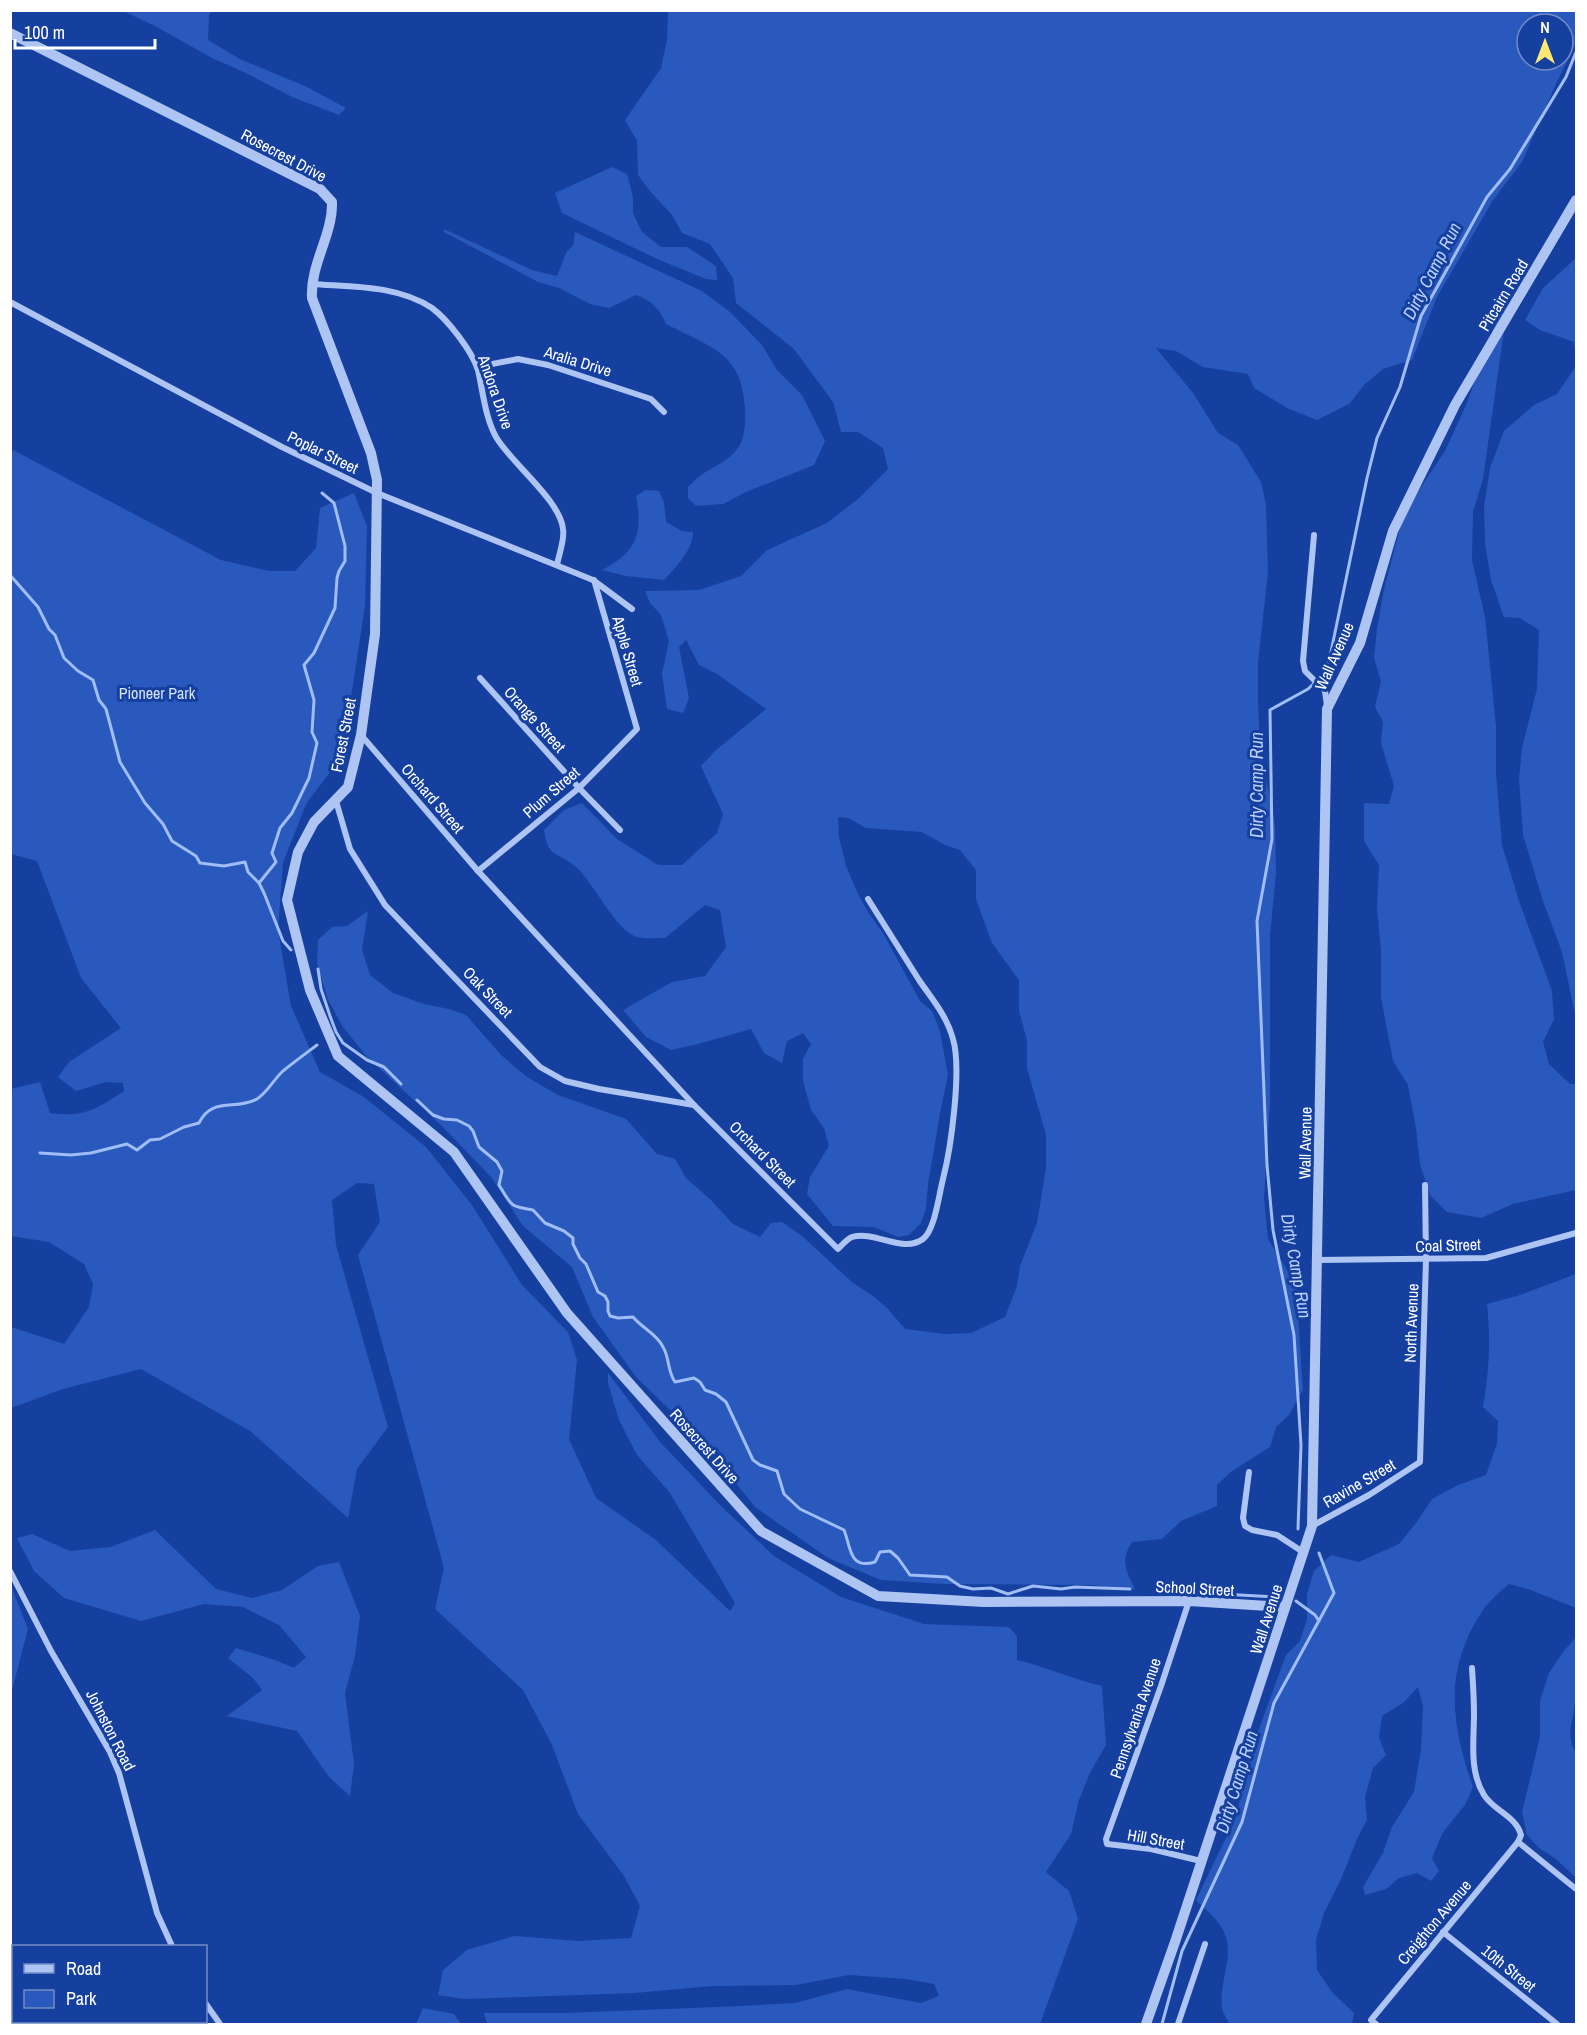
<svg xmlns="http://www.w3.org/2000/svg" width="1587" height="2035" font-family="'Archivo Narrow',sans-serif">
<rect width="100%" height="100%" fill="#15409f"/>
<g fill="#2959bc" fill-rule="evenodd">
<path d="M123,11h88l-2,5 -1,24 32,19 67,28 39,21 -7,7 -47,-18 -46,-24 -34,-15 -57,-32z"/>
<path d="M668,11h908v32l-20,41 -34,78 -29,38 -56,97 -25,63 -29,9 -18,15 -16,20 -32,16 -28,-11 -35,-21 -6,-14 -45,-7 -27,-16 -20,-3 37,45 25,40 20,12 23,37 5,23 2,67 -10,91v38l2,45 15,80 1,47 -6,63v167l-6,95 4,41 28,46 7,105 -14,25 -13,12 -6,20 -38,24 -15,14v21l-36,15 -19,18 -30,3c-12,19 -6,29 3,47l-43,-4 -147,-1 -64,-4 -53,-22 -73,-51 -54,-67 -65,-63 -43,-60 -21,-50 -49,-41 -32,-49 -49,-51 -75,-69 -24,-30 -15,-27 -11,-37 1,-23 14,-13 15,-1 21,-15 -6,39 8,25 23,18 31,11 25,5 17,6 35,40 26,22 31,18 68,24 31,35 18,5 11,19 24,21 23,25 27,13 11,-14 11,-1 20,14 51,47 20,13 15,13 17,20 40,5 26,-1 34,-16 12,-31 3,-20 17,-43 9,-55v-33l-19,-67v-27l-8,-31v-30l-27,-37 -16,-44v-29l-16,-20 -15,-5 -23,-13 -56,-4 -18,-10 -10,-1 1,20 7,29 12,28 10,18 15,21 37,68 12,10 8,20 8,44 -7,33 -13,76 -2,25 -5,14 -12,12 -11,2 -24,-10 -41,-1 -26,-32 3,-17 19,-31 -5,-18 -13,-18 -8,-29v-22l8,-15 -8,-11 -16,8 -5,22 -18,-10 -13,-24 -53,15 -27,6 -25,-13 -23,-27 49,-28 33,-6 21,-29 -6,-37 -15,-5 -40,33c-9,0 -20,1 -28,-1 -22,-7 -43,-54 -61,-70 -18,-16 -28,-8 -32,-37l20,-20 18,-7 35,36 41,26h24l35,-32 6,-19 -22,-48 15,-16 50,-41 -49,-35 -18,-9 -13,-25 -7,7 10,51 -6,15 -16,-4 -5,-35 7,-33 -8,-26 -11,-12 -5,-12 54,-1 42,-14 26,-26 60,-27 31,-24 30,-30 -5,-21 -25,-16h-17l-8,-30 -39,-53 -58,-46 -3,-25 -23,-34 -28,-11 -10,-18 -23,-25 -11,-15 -1,-34 -12,-21 36,-52 6,-29zM1527,24h36v36h-36z"/>
<path d="M612,167l15,7 6,23v16l9,19 19,15h26l29,19 1,14 -11,-1 -49,-20 -95,-46 -7,-20z"/>
<path d="M444,229l88,41 25,6 9,-23 7,-8 2,-13 127,59 28,21 32,33 15,25 25,25 23,46 -11,24 -68,27 -23,12 -27,2 -8,-8v-11c4,-4 9,-9 13,-12 15,-10 25,-12 37,-27 7,-9 8,-29 7,-40 -3,-56 -35,-61 -79,-84 -6,-15 -14,-23 -30,-29l-27,13 -19,-4 -31,-16 -21,-6 -94,-50z"/>
<path d="M1576,258v100l-2,-16 -34,-12 -15,-10 18,-32z"/>
<path d="M1508,302l-25,177 -10,33 -1,48 13,57 11,110v46l6,72 17,56 33,90 2,28 -11,23 6,22 21,20h6v106l-63,14 -32,14 -34,-6 -17,-17 -10,-31 -4,-36 -8,-43 -15,-24 -12,-64v-45l-4,-45 2,-42 -15,-24v-38l25,1 5,-18 -13,-43 2,-21 -8,-15 6,-26 -7,-23 3,-29 7,-40 16,-61 13,-29 32,-48 22,-48 30,-84z"/>
<path d="M1576,366v653l-14,-67 -19,-51 -20,-66 -4,-56 3,-31 15,-59 2,-59 -19,-12 -16,-1 -13,-37 -6,-36 -1,-37 6,-39 14,-37 30,-26 23,-11z"/>
<path d="M11,449l210,111 48,11h26l21,-23 4,-40 34,-15 13,33 -2,80 -23,150 -36,48 -23,59 -5,67 13,76 29,66 44,25 62,50 46,58 50,80 46,47 9,28 -8,79 27,59 60,42 74,71 5,-8 -65,-110 -33,-38 -18,-35 -11,-37v-10l53,70 61,64 52,49 67,41 83,27 85,3 8,9v24c29,7 56,19 85,26l4,59 -16,28 -11,27 -8,34 -25,38 23,19 9,28 -38,105h-553l-3,-11h82l175,-7 54,-3 52,-14 74,14 18,-7 -5,-12 -28,-5 -57,-4 -53,10 -84,1 -77,7 -171,6 -26,-4 5,-25 24,-20 47,-14 65,5 52,-3 9,-32 -16,-30 -46,-62 -26,-69 -29,-55 -88,-81 9,-41 -86,-313 22,-33 -6,-38 -17,-1 -25,17 4,45 52,182 -31,42 -9,49 -98,-87 -109,-62 -78,20 -52,19v-81l53,17 25,-37 4,-23 -9,-20 -35,-22 -38,-6v-147l29,-7 10,31c33,5 47,-4 74,-22l-1,-8 -17,-1 -30,9 -18,-14 11,-15 52,-34 -40,-50 -44,-117 -26,-7z"/>
<path d="M646,490l13,1 5,11 2,20 16,9 11,1c0,18 -17,35 -29,48l-38,-4 -24,-6c35,-18 41,-36 34,-74z"/>
<path d="M1576,1274v334l-48,-19 -19,-5c-9,8 -19,16 -26,26 -40,60 -32,113 -10,177l-8,18 -22,27 -11,26 7,13 -8,10 -14,-8 -18,5 -13,11 -21,6 -2,-8 20,-34 9,-26 22,-35 7,-43 2,-43 -5,-19 -15,16 -21,13 -3,22 7,17 -13,13 -8,29 2,23 -9,17 -17,42 -17,34 -8,27 1,30 15,22 22,21 -2,11h-122c-2,-3 -5,-8 -7,-12 -7,-26 13,-54 1,-80 -6,-13 -18,-22 -28,-32l42,-87 3,-25 7,-29 38,-104 14,-14 7,-22v-25l7,-23 17,-16 28,7 40,-18 17,-21 16,-24 26,-14 28,-10 11,-31 1,-23 -15,-14c6,-36 8,-66 4,-103l30,-8z"/>
<path d="M155,1530l61,59 36,9 30,-8 36,-24 21,-4 21,54 -5,40 -10,37 9,71 -4,32 -21,-19 -32,-46 -70,-15 35,-26 -9,-12 -25,-20 8,-10 39,12 19,8 12,-11 -27,-32 -36,-18 -39,-3 -63,17 -77,-23 -30,-27 -17,-33 15,-4 38,17 41,-4z"/>
<path d="M11,1586l17,43 -17,65z"/>
<path d="M1576,1637c1,20 2,41 0,61 -1,17 -12,38 0,54v126l-20,-19 -17,-11 -12,-13 -5,-23 18,-75v-36l9,-28 14,-21z"/>
<path d="M423,2008l31,6 7,10h-45z"/>
</g>
<g fill="none" stroke-linecap="round" stroke-linejoin="round">
<g stroke="#a0bdf6" stroke-width="3">
<path d="M10,575l28,32 11,22 6,6 9,23 14,13 15,9 6,20 7,9 14,53 25,41 18,21 9,17 24,15 4,7 24,3 21,-4 3,10 11,11 5,10 19,48 8,9"/>
<path d="M259,883l17,-21 -4,-9 8,-25 12,-15 17,-35 8,-35 -5,-11 2,-32 -10,-35 10,-12 21,-45 2,-30 2,-7 6,-10v-15l-11,-43 -12,-10"/>
<path d="M318,969l3,20 9,27 6,16 7,11 24,17 17,7 17,17"/>
<path d="M417,1100l16,15 11,4 13,1 12,6 4,5 6,16 18,15 5,9 -3,14c13,21 10,21 34,25l12,13 19,8 9,7v6l7,14 6,6 12,28 7,4 3,6v9l2,5 8,2 15,-1c9,11 24,17 30,30 7,12 4,23 12,35l19,-4 6,4 5,8 11,4 10,8 27,58 7,5 17,6 7,23 16,15 44,21c7,17 5,40 31,32l5,-10 10,-1 8,7 12,17 37,2 13,9 13,3 18,-1 17,6 25,-8 28,3 14,-2 55,2"/>
<path d="M40,1153l31,2 20,-2 36,-9 10,6 13,-10 10,-1 24,-12 15,-4c13,-27 37,-12 58,-24 10,-6 17,-20 26,-28 11,-9 22,-17 34,-26"/>
<path d="M1298,1529l3,-84 -7,-110 -21,-105 -6,-65 -10,-244 15,-82 -2,-129 38,-21 19,-18 40,-193 10,-40 23,-51 21,-71 66,-119 23,-28 56,-92 10,-25"/>
<path d="M1166,1591l110,6"/>
<path d="M1296,1601l19,14 4,6"/>
<path d="M1162,2024l20,-73 60,-129 32,-119 60,-110 -15,-40"/>
</g>
<g stroke="#aec5f3" stroke-width="6">
<path d="M312,284c40,3 85,1 120,24 16,12 40,43 46,62 5,22 7,47 18,67 16,27 64,63 67,92 2,10 -4,25 -6,36"/>
<path d="M10,302l272,145 95,46 216,87 39,29"/>
<path d="M477,367l41,-8 30,6 103,34 13,13"/>
<path d="M1314,535l-11,126 2,10 20,20 2,15"/>
<path d="M480,678l99,110 41,42"/>
<path d="M361,735l117,136 216,234 144,144c4,-4 9,-10 14,-12 23,-7 50,17 71,2 12,-9 16,-45 20,-60 8,-31 19,-110 10,-140 -6,-23 -21,-40 -34,-59 -17,-27 -34,-54 -51,-81"/>
<path d="M336,801l14,48 35,56 155,162 25,14 34,8 95,16"/>
<path d="M478,871l101,-83 58,-59 -43,-149"/>
<path d="M1317,1260l169,-2 90,-25"/>
<path d="M1249,1472l-6,46 2,8 7,4 25,5 26,17"/>
<path d="M1312,1526l57,-31 51,-33 6,-203 -1,-74"/>
<path d="M10,1571l41,80 59,101 9,21 38,140 15,33"/>
<path d="M1189,1601l-28,85 -55,153 1,5 44,5 50,12"/>
<path d="M1518,1842l58,47"/>
<path d="M1443,1932l114,92"/>
<path d="M206,2004l14,20"/>
<path d="M1178,2024l27,-80"/>
<path d="M1376,2024l-5,-4 147,-178 3,-7c-5,-19 -27,-24 -37,-40 -15,-24 -10,-54 -10,-81 0,-16 -1,-31 -2,-46"/>
</g>
<g stroke="#aec5f3" stroke-width="10">
<path d="M10,33l310,156 12,13c1,33 -22,62 -20,96l59,155 6,27 -2,154 -14,101 -13,52 -34,35 -16,30 -11,48 23,90 28,66 116,96 113,161 194,218 117,65 106,6 205,-1 96,6"/>
<path d="M1146,2024l29,-82 137,-416 15,-817 33,-66 33,-112 62,-126 121,-205"/>
</g>
</g>
<g text-anchor="middle" stroke-width="6" stroke-linejoin="round" paint-order="stroke">
<g font-size="16" fill="#fff" stroke="#15409f">
<text transform="translate(284 155) rotate(28)" y="6">Rosecrest Drive</text>
<text transform="translate(1503 295) rotate(-59)" y="6">Pitcairn Road</text>
<text transform="translate(578 361) rotate(17)" y="6">Aralia Drive</text>
<text transform="translate(496 392) rotate(71)" y="6">Andora Drive</text>
<text transform="translate(323 452) rotate(26)" y="6">Poplar Street</text>
<text transform="translate(628 651) rotate(74)" y="6">Apple Street</text>
<text transform="translate(1334 656) rotate(-66)" y="6">Wall Avenue</text>
<text transform="translate(535 719) rotate(48)" y="6">Orange Street</text>
<text transform="translate(343 735) rotate(-79)" y="6">Forest Street</text>
<text transform="translate(551 792) rotate(-41)" y="6">Plum Street</text>
<text transform="translate(433 798) rotate(49)" y="6">Orchard Street</text>
<text transform="translate(488 992) rotate(46)" y="6">Oak Street</text>
<text transform="translate(1305 1143) rotate(-89)" y="6">Wall Avenue</text>
<text transform="translate(763 1154) rotate(45)" y="6">Orchard Street</text>
<text transform="translate(1448 1245) rotate(-2)" y="6">Coal Street</text>
<text transform="translate(1411 1323) rotate(-88)" y="6">North Avenue</text>
<text transform="translate(705 1446) rotate(48)" y="6">Rosecrest Drive</text>
<text transform="translate(1359 1483) rotate(-30)" y="6">Ravine Street</text>
<text transform="translate(1195 1588) rotate(3)" y="6">School Street</text>
<text transform="translate(1266 1619) rotate(-72)" y="6">Wall Avenue</text>
<text transform="translate(1135 1718) rotate(-71)" y="6">Pennsylvania Avenue</text>
<text transform="translate(111 1730) rotate(63)" y="6">Johnston Road</text>
<text transform="translate(1156 1839) rotate(10)" y="6">Hill Street</text>
<text transform="translate(1434 1922) rotate(-50)" y="6">Creighton Avenue</text>
<text transform="translate(1509 1968) rotate(39)" y="6">10th Street</text>
</g>
<g font-size="16" fill="#d6e3fd" stroke="#15409f">
<text x="157" y="699">Pioneer Park</text>
</g>
<g font-size="18" font-style="italic" fill="#bad0f9" stroke="#15409f">
<text transform="translate(1432 271) rotate(-63)" y="6">Dirty Camp Run</text>
<text transform="translate(1257 785) rotate(-90)" y="6">Dirty Camp Run</text>
<text transform="translate(1296 1266) rotate(80)" y="6">Dirty Camp Run</text>
<text transform="translate(1237 1782) rotate(-73)" y="6">Dirty Camp Run</text>
</g>
</g>
<rect width="1587" height="2035" fill="none" stroke="#ffffff" stroke-width="24"/>
<rect x="12" y="1945" width="195" height="78" fill="#15409f" stroke="#738cc5" stroke-width="1.5"/>
<rect x="24" y="1964" width="30" height="9" fill="#aec5f3" stroke="#738cc5" stroke-width="1.5"/>
<text x="66" y="1975" font-size="18" fill="#ffffff">Road</text>
<rect x="24" y="1990" width="30" height="18" fill="#2959bc" stroke="#738cc5" stroke-width="1.5"/>
<text x="66" y="2005" font-size="18" fill="#ffffff">Park</text>
<g transform="translate(1545 42)"><circle r="28" fill="#15409f" stroke="#738cc5" stroke-width="1.5"/>
<path d="M0-4.5L10 22L0 15L-10 22Z" fill="#ffe770"/>
<text y="-9" font-size="16" font-weight="bold" text-anchor="middle" fill="#ffffff">N</text>
</g>
<path d="M15 39v9h140v-9" fill="none" stroke="#ffffff" stroke-width="3"/>
<text x="24" y="39" font-size="18" fill="#ffffff" stroke="#15409f" stroke-width="4.5" paint-order="stroke">100 m</text>
</svg>
